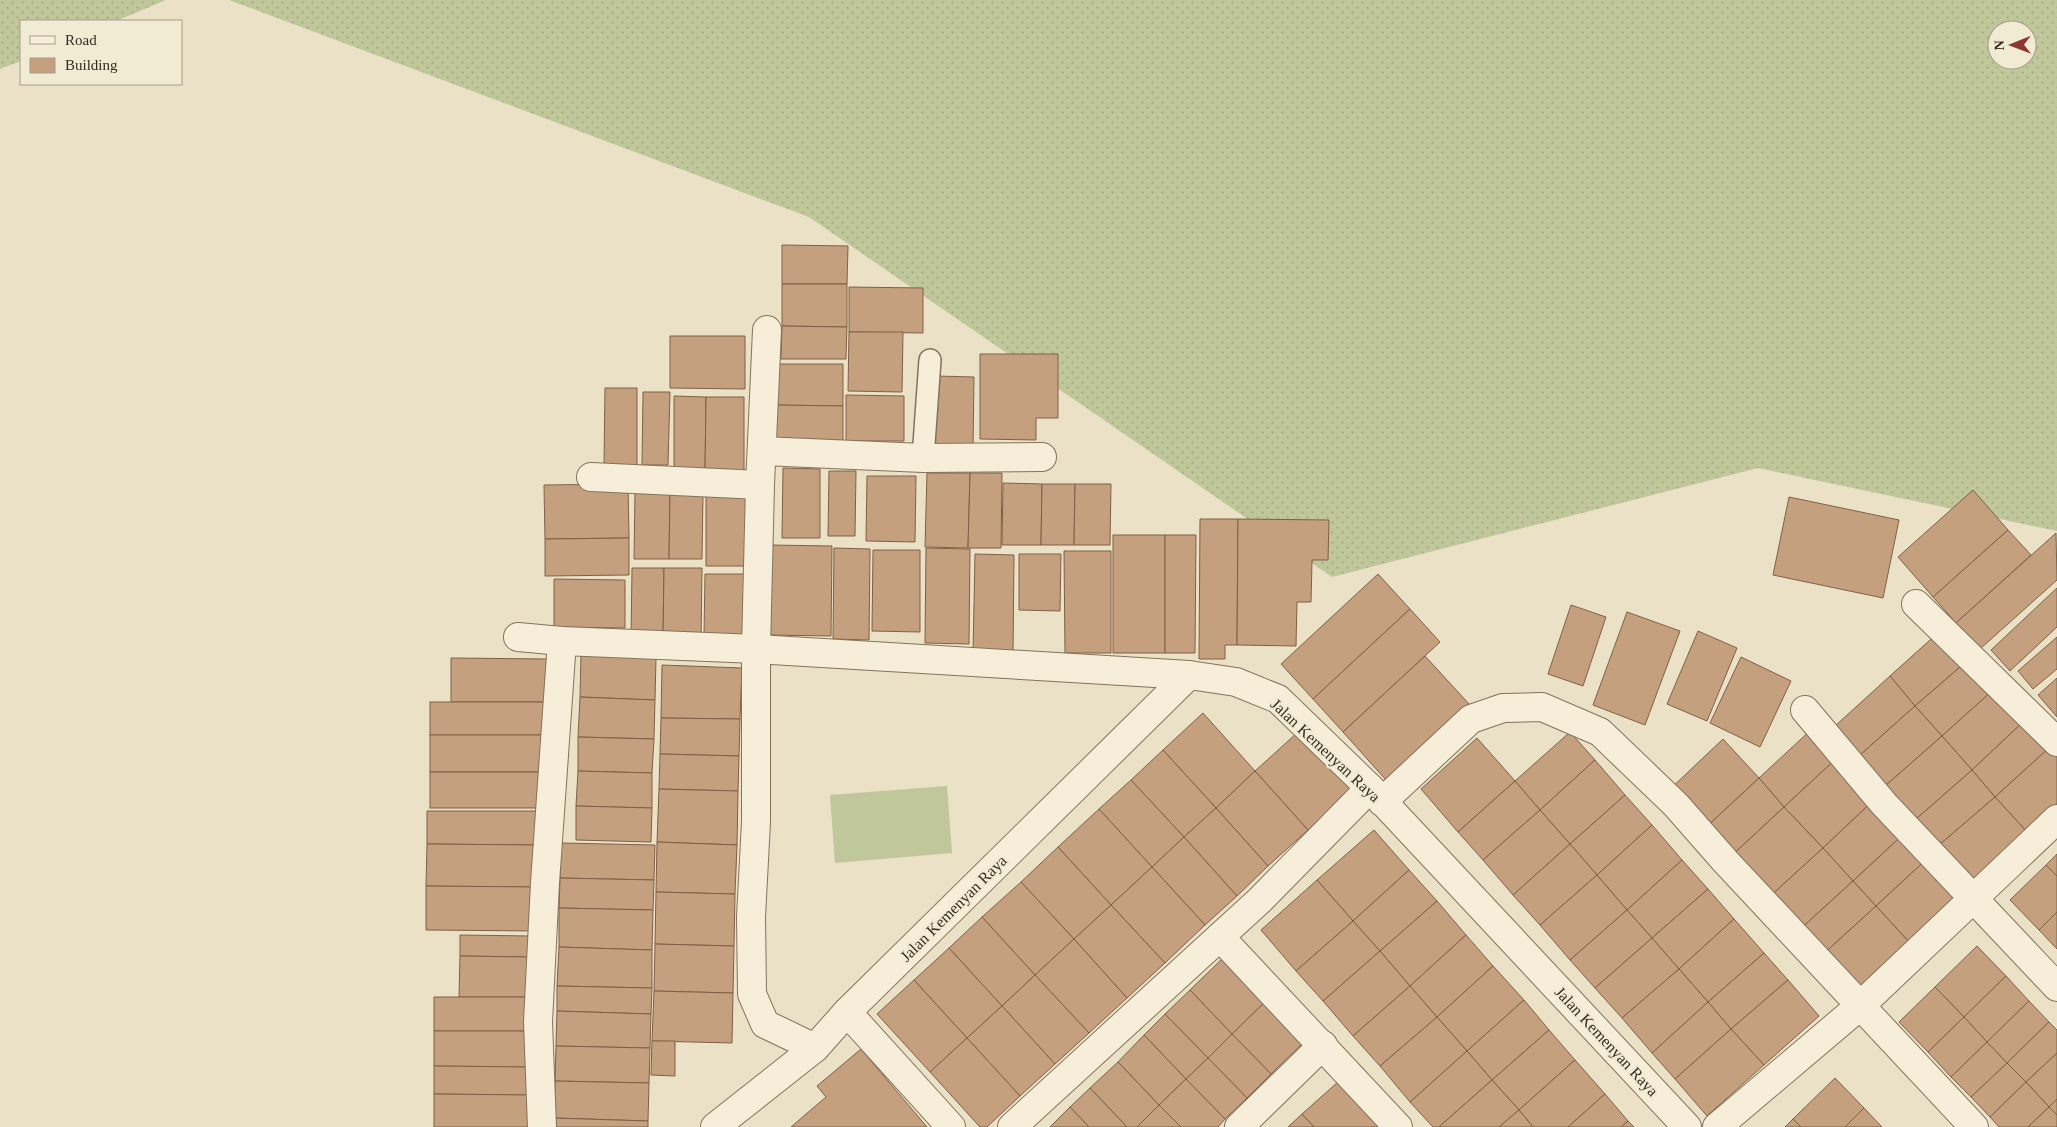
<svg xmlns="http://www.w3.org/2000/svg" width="2057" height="1127" font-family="Georgia,serif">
<defs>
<pattern id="grass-dots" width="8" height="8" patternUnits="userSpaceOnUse" patternTransform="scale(1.25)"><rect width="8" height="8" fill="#c0c79a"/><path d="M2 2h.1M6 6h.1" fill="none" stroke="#a6ab84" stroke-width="1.8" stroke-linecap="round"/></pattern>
</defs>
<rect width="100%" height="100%" fill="#eae1c6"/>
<g fill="url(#grass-dots)" fill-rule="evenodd">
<path d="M0,0h166l-50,21h-95v40l-21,8z"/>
<path d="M229,0h1828v531l-299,-63 -426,109 -523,-360zM1997,30h30v30h-30z"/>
</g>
<path fill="#c0c79a" d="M947,786l5,67 -117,10 -5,-68z"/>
<g fill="#c5a07f" stroke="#806045">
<path d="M782,245l66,1 -1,38h-65z"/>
<path d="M782,284h65v43l-65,-1z"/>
<path d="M849,287l74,1v45l-74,-1z"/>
<path d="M782,326l65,1 -1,32h-65z"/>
<path d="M849,332h54l-1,60 -54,-1z"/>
<path d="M670,336h75v53l-75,-1z"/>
<path d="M980,354h78v64h-22v22l-56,-1z"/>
<path d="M776,364h67v42l-67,-1z"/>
<path d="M936,376l38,1 -1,72 -38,-1z"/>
<path d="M605,388h32v77h-33z"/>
<path d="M643,392h27l-2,73h-26z"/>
<path d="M846,395l58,1v45h-58z"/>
<path d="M674,396l32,1 -1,75h-31z"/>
<path d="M706,397h38v75h-39z"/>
<path d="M776,405l67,1v35l-67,-1z"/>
<path d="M783,468l37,1v69h-38z"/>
<path d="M829,471h27l-1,65h-27z"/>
<path d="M927,473h43l-2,75 -43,-1z"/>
<path d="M970,473h32l-1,75h-33z"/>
<path d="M867,476h49l-1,66 -49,-1z"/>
<path d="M1003,483l39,1 -1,61h-39z"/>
<path d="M628,484l1,54 -84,1 -1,-54z"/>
<path d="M1042,484h33l-1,61h-33z"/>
<path d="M1075,484h36l-1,61h-36z"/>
<path d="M1973,490l35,40 -75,67 -35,-40z"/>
<path d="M635,492h35l-1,67h-35z"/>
<path d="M670,492l33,1 -1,66h-33z"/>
<path d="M706,495l44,1 -1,70h-43z"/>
<path d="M1789,497l110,23 -16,78 -110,-23z"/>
<path d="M1200,519h38l-1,126h-12v14h-26z"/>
<path d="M1238,519l91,1 -1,40h-16l-1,42h-14l-1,44 -59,-1z"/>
<path d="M2008,530l23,25 -75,68 -23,-26z"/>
<path d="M2056,533l1,47 -77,69 -24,-26z"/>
<rect x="1113" y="535" width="52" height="118"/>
<path d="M1165,535h31l-1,118h-30z"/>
<path d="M629,538v37l-84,1v-37z"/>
<path d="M771,545l61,1 -1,90 -61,-1z"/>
<path d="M834,548l36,1 -1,91 -36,-1z"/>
<path d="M926,548l44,1 -1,95 -44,-1z"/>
<path d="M873,550h47v82l-48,-1z"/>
<path d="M1064,551h47v102h-46z"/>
<path d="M975,554l39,1 -1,99h-40z"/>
<path d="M1019,554h42l-1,57 -41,-1z"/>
<path d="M632,568h32l-1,70h-32z"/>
<path d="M664,568h38l-1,71 -38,-1z"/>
<path d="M705,574h40l-1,62h-40z"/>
<path d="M1378,574l32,35 -97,90 -32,-35z"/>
<path d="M554,579l71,1v48l-71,-1z"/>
<path d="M2057,588v39l-47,44 -19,-21z"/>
<path d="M1571,605l35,12 -23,69 -35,-12z"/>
<path d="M1410,609l30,33 -97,90 -30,-33z"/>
<path d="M1627,612l53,19 -35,94 -52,-20z"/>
<path d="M1698,631l39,17 -30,73 -40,-17z"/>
<path d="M1940,631l27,30 -52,45 -25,-30z"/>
<path d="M2057,637v32l-24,20 -15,-18z"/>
<path d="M581,655l75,2 -1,43 -75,-3z"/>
<path d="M1425,656l44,48 -83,76 -43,-48z"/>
<path d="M1741,657l50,24 -31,66 -50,-24z"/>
<path d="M451,658l96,1v43h-96z"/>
<path d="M1967,661l26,29 -51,46 -27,-30z"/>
<path d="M662,665l80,3 -2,51 -79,-1z"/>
<path d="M1890,676l25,30 -56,50 -25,-29z"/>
<path d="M2057,678v39l-19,-22z"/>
<path d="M1993,690l31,31 -52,49 -30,-34z"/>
<path d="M580,697l75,3 -1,39 -76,-2z"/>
<rect x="430" y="702" width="117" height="33"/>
<path d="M1915,706l27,30 -57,50 -26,-30z"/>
<path d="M1203,713l52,58 -39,37 -53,-58z"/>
<path d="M661,718l79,1 -1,37 -79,-2z"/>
<path d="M2024,721l26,26 -55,50 -23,-27z"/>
<path d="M1813,728l26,28 -55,51 -25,-29z"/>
<path d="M1298,732l53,58 -43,40 -53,-59z"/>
<path d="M1570,732l25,28 -55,50 -25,-29z"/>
<rect x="430" y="735" width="117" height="37"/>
<path d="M1942,736l30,34 -57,50 -30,-34z"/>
<path d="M578,737l76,2 -2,34 -74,-2z"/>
<path d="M1477,738l38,43 -57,51 -37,-43z"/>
<path d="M1723,739l36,39 -57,53 -35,-39z"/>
<path d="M2050,747l7,7v52l-29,27 -33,-36z"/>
<path d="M1163,750l53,58 -32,29 -53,-57z"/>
<path d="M660,754l79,2 -1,35 -79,-2z"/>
<path d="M1839,756l38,41 -54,51 -39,-41z"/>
<path d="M1595,760l30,35 -55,49 -30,-34z"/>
<path d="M1972,770l23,27 -57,49 -23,-26z"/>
<path d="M578,771l74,2v35l-76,-2z"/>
<path d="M1255,771l53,59 -40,36 -52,-58z"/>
<rect x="430" y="772" width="117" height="36"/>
<path d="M1759,778l25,29 -56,52 -26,-28z"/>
<path d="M1131,780l53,57 -32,30 -53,-58z"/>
<path d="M1515,781l25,29 -57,50 -25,-28z"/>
<path d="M659,789l79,2 -1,54 -80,-3z"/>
<path d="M1625,795l27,30 -55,50 -27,-31z"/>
<path d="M1877,797l31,33 -55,51 -30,-33z"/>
<path d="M1995,797l33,36 -58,50 -32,-37z"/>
<path d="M576,806l76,2 -1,34 -75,-2z"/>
<path d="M1784,807l39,41 -57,52 -38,-41z"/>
<path d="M1216,808l52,58 -31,30 -53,-59z"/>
<path d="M1099,809l53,58 -41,38 -53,-58z"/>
<path d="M1540,810l30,34 -57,51 -30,-35z"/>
<path d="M427,811h109v34l-109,-1z"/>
<path d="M1652,825l30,35 -55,50 -30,-35z"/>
<path d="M1374,830l35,40 -56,51 -36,-41z"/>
<path d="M1908,830l22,26 -54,50 -23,-25z"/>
<path d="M1184,837l53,59 -32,29 -53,-58z"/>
<path d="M657,842l80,3 -2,49 -79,-2z"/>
<path d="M561,843l94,2 -1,35 -94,-2z"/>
<path d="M427,844l109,1v42l-110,-1z"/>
<path d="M1570,844l27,31 -57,50 -27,-30z"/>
<path d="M1058,847l53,58 -37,34 -53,-57z"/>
<path d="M1823,848l30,33 -57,52 -30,-33z"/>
<path d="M2057,854v22l-11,-11z"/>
<path d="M1930,856l33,36 -54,50 -33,-36z"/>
<path d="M1682,860l26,29 -56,49 -25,-28z"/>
<path d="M2046,865l11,11v36l-18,18 -29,-30z"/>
<path d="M1152,867l53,58 -40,38 -54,-58z"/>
<path d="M1409,870l28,31 -57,50 -27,-30z"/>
<path d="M1597,875l30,35 -57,50 -30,-35z"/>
<path d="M560,878l94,2 -1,30 -94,-2z"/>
<path d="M1317,880l36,41 -57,50 -35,-41z"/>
<path d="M1853,881l23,25 -57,52 -23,-25z"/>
<path d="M1021,882l53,57 -39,36 -53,-58z"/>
<path d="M426,886l110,1v44l-110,-1z"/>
<path d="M1708,889l26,30 -55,50 -27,-31z"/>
<path d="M656,892l79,2 -1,52 -79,-2z"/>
<path d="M1437,901l29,34 -56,51 -30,-35z"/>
<path d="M1111,905l54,58 -38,35 -53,-59z"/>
<path d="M1876,906l33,36 -57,53 -33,-37z"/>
<path d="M559,908l94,2 -1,40 -93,-3z"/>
<path d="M1627,910l25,28 -57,50 -25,-28z"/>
<path d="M2057,912v37l-18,-19z"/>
<path d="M982,917l53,58 -33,31 -53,-58z"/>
<path d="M1734,919l30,34 -56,49 -29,-33z"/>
<path d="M1353,921l27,30 -57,50 -27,-30z"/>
<path d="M460,935l70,1v21l-70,-1z"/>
<path d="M1466,935l27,31 -56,51 -27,-31z"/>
<path d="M1652,938l27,31 -57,49 -27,-30z"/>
<path d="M1074,939l53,59 -38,35 -54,-58z"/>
<path d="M655,944l79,2 -1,47 -79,-2z"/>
<path d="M1977,946l29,30 -42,41 -29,-30z"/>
<path d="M559,947l93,3v38l-95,-2z"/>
<path d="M949,948l53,58 -35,32 -53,-58z"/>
<path d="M1380,951l30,35 -57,50 -30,-35z"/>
<path d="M1764,953l24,27 -57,49 -23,-27z"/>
<path d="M460,956l70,1v40h-71z"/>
<path d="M1225,956l42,44 -35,34 -42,-44z"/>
<path d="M1493,966l31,34 -57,51 -30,-34z"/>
<path d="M1679,969l29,33 -56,51 -30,-35z"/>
<path d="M1035,975l54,58 -34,31 -53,-58z"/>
<path d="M2006,976l23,25 -42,41 -23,-25z"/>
<path d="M914,980l53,58 -37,34 -53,-58z"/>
<path d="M1788,980l31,36 -55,49 -33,-36z"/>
<path d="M557,986l95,2 -1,26 -94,-3z"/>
<path d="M1410,986l27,31 -57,49 -27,-30z"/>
<path d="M1935,987l29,30 -36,35 -29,-30z"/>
<path d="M1190,990l42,44 -24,24 -43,-44z"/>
<path d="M654,991l79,2 -1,50 -80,-2z"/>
<path d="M434,997h96l-1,34h-95z"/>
<path d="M1267,1000l39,40 -35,34 -39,-40z"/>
<path d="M1524,1000l25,30 -57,50 -25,-29z"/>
<path d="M2029,1001l20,21 -42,41 -20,-21z"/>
<path d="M1708,1002l23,27 -56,50 -23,-26z"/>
<path d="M1002,1006l53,58 -35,32 -53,-58z"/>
<path d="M557,1011l94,3 -1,34 -94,-2z"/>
<path d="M1165,1014l43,44 -22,21 -42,-44z"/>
<path d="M1437,1017l30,34 -57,51 -30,-36z"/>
<path d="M1964,1017l23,25 -36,35 -23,-25z"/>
<path d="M2049,1022l8,8v23l-31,29 -19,-19z"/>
<path d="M1731,1029l33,36 -57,51 -32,-37z"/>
<path d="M1549,1030l26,30 -56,50 -27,-30z"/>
<path d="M434,1031h95v36l-95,-1z"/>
<path d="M1232,1034l39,40 -24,24 -39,-40z"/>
<path d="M1144,1035l42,44 -27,26 -41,-43z"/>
<path d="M967,1038l53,58 -33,31h-7l-50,-55z"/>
<path d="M652,1041h23v35l-24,-1z"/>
<path d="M1987,1042l20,21 -36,34 -20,-20z"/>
<path d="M556,1046l94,2 -1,35 -94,-2z"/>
<path d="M861,1049l66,78h-136l35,-30 -9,-11z"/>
<path d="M1467,1051l25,29 -53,47h-6l-23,-25z"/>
<path d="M2057,1053v46l-8,8 -23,-25z"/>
<path d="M1208,1058l39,40 -22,21 -39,-40z"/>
<path d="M1575,1060l30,34 -37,33h-35l-14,-17z"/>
<path d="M1118,1062l41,43 -22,22h-10l-37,-39z"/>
<path d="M2007,1063l19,19 -36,35 -19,-20z"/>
<path d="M434,1066l95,1v28l-95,-1z"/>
<path d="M1835,1078l29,30 -19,19h-44l-8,-8z"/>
<path d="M1186,1079l39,40 -7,8h-37l-22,-22z"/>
<path d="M1492,1080l27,30 -20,17h-60z"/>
<path d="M555,1081l94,2 -1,38 -94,-3z"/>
<path d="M1339,1081l40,46h-65l-12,-13z"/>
<path d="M2026,1082l23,25 -21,20h-29l-9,-10z"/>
<path d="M1090,1088l37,39h-38l-19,-20z"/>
<path d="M434,1094l95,1v32h-95z"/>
<path d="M1605,1094l23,27 -7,6h-53z"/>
<path d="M2057,1099v16l-8,-8z"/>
<path d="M1159,1105l22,22h-44z"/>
<path d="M1070,1107l19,20h-39z"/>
<path d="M2049,1107l8,8v12h-29z"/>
<path d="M1864,1108l18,19h-37z"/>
<path d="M1519,1110l14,17h-34z"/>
<path d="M1302,1114l12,13h-26z"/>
<path d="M554,1118l94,3v6h-94z"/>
<path d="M1793,1119l8,8h-16z"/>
<path d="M1628,1121l6,6h-13z"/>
</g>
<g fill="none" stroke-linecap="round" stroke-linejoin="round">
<g stroke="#83735d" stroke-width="24">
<path id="lane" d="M923,458l7,-98"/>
</g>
<g stroke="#83735d" stroke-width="30">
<g id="street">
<path d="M762,451l161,7 119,-1"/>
<path d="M591,477l169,8"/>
<path d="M1916,604l141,138"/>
<path d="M518,637l44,4 194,8 4,-164 7,-155"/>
<path d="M1805,710l79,94 173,183"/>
<path d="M1382,802l89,-83 32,-11 39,-1 58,25 76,73 50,57 248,265"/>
<path d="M1220,937l178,190"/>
<path d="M847,1012l104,115"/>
<path d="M815,1048l-50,-24 -13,-30 -1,-77 5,-95v-173l433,26"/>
<path d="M542,1127l-4,-105 7,-139 17,-242"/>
<path d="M715,1127l100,-79 32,-36 342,-337 47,7 42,17 92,89 317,339"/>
<path d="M1012,1127l248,-227 110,-112"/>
<path d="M1239,1127l84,-82"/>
<path d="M1717,1127l144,-122 196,-186"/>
</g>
</g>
<use href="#lane" stroke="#f6eed8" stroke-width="21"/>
<use href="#street" stroke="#f6eed8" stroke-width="28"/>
</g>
<g text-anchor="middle" stroke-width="5" stroke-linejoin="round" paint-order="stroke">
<g font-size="16" fill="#352b20" stroke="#f2ebd4">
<text transform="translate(1326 750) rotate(43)" y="6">Jalan Kemenyan Raya</text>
<text transform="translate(953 908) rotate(-45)" y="6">Jalan Kemenyan Raya</text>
<text transform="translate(1607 1041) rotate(47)" y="6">Jalan Kemenyan Raya</text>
</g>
</g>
<rect x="20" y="20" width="162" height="65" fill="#f2ebd4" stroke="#a69e8c"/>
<rect x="30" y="36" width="25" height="8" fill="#f6eed8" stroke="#a69e8c"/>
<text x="65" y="45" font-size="15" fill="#352b20">Road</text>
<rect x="30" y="58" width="25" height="15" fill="#c5a07f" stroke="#a69e8c"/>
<text x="65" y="70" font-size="15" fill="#352b20">Building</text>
<g transform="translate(2012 45) rotate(269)"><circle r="24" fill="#f2ebd4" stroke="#a69e8c"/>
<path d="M0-4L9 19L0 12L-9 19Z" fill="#8d3733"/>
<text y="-8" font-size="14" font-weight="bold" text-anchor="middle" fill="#352b20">N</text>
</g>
</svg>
